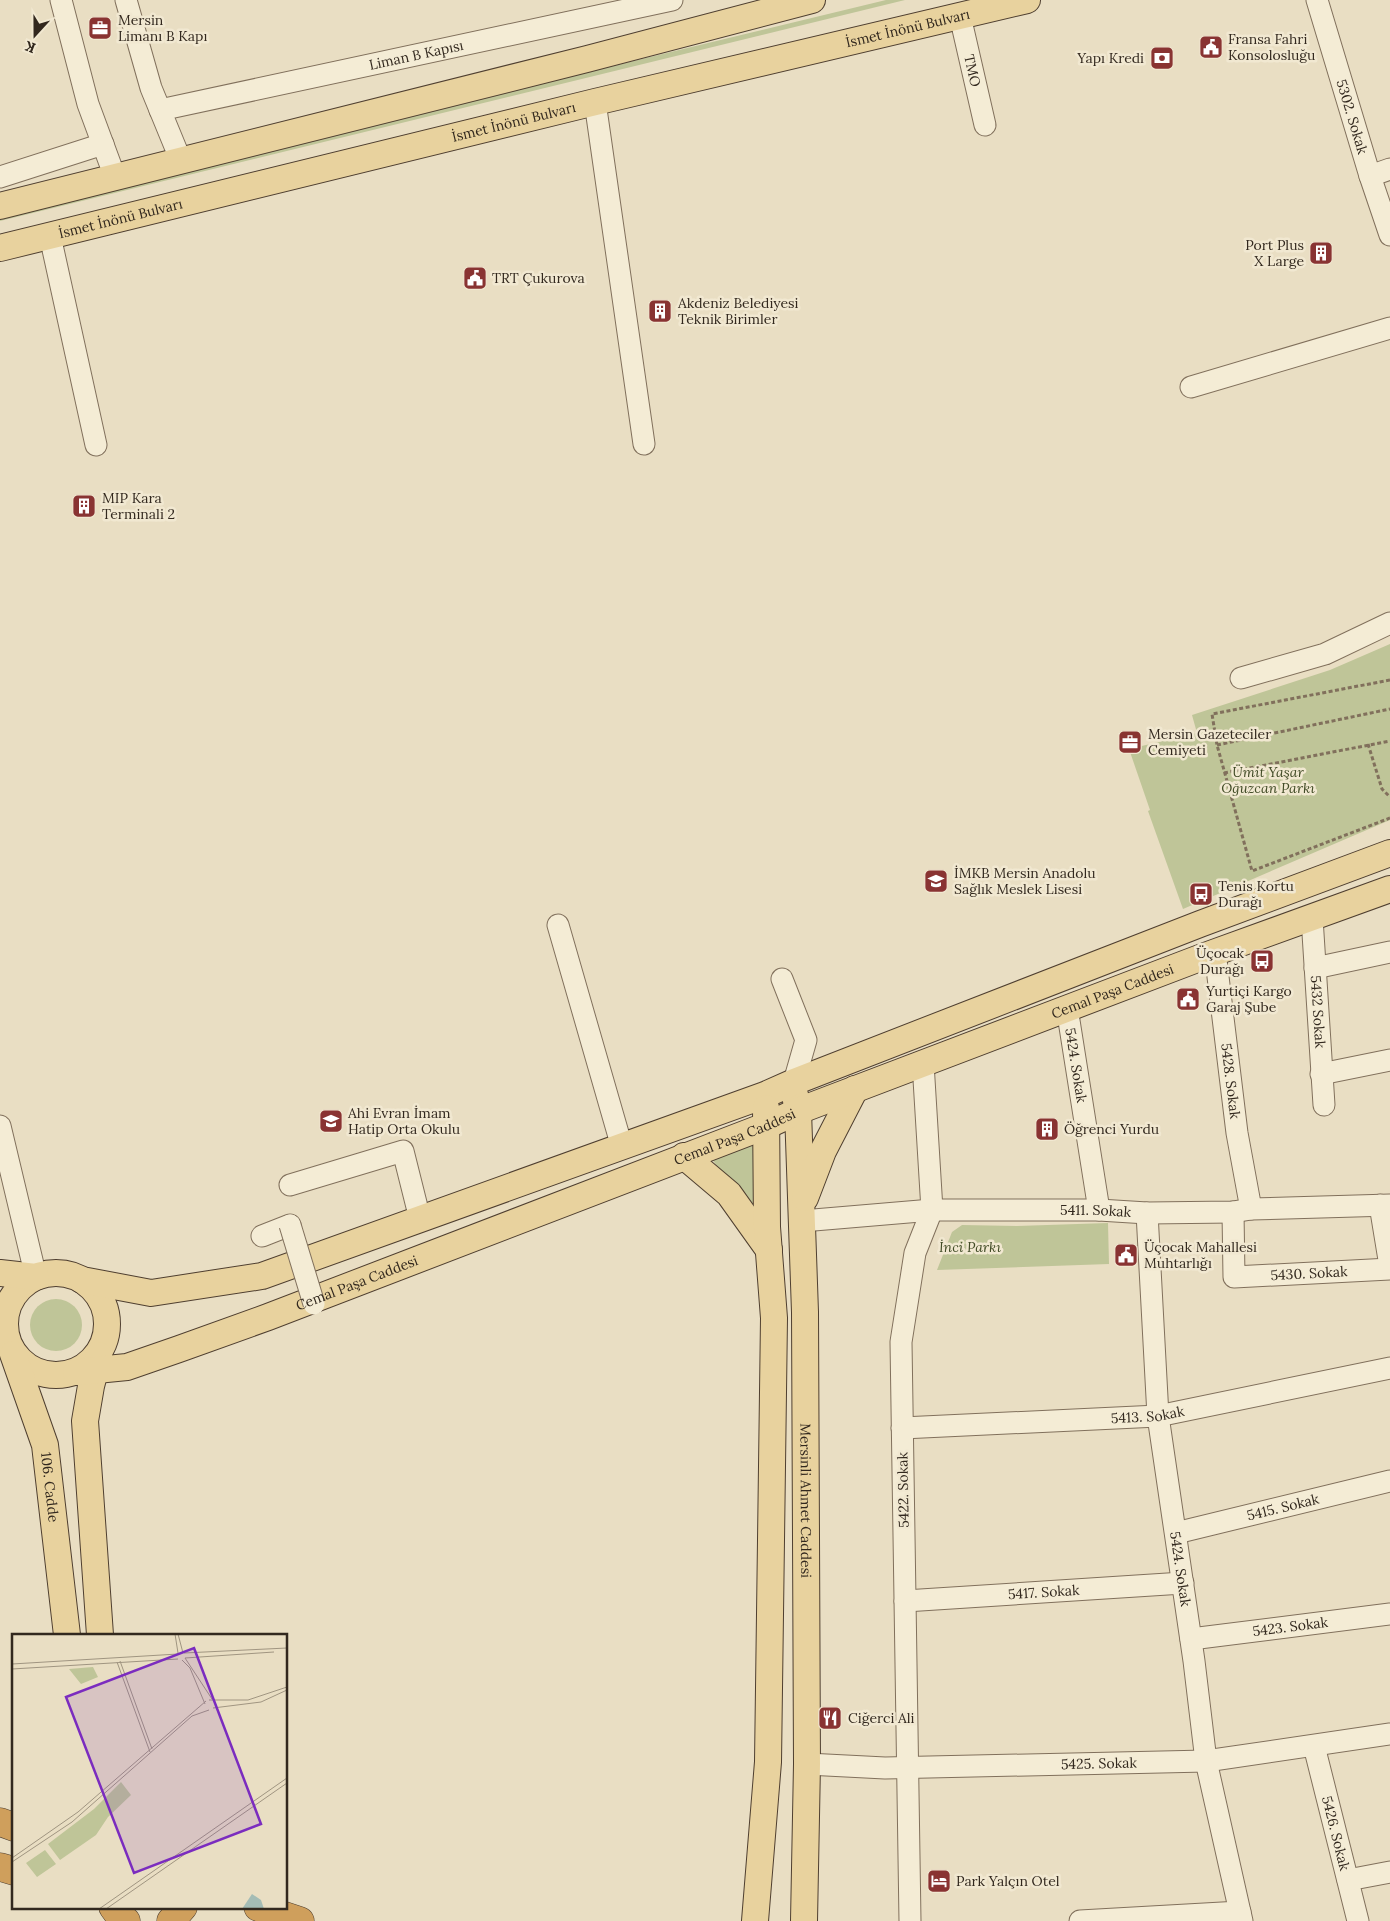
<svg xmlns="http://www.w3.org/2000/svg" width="1390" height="1921" font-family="Lora,serif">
<rect width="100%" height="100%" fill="#e9dec3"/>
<g fill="#bfc598">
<path d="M886,0h19l-905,221v-7z"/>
<path d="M1390,644v176l-207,89 -35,-98 2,-1 -21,-61 68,-16 -5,-18 138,-45z"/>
<path d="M759,1141l1,88 -48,-70z"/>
<path d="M1108,1223l1,41 -172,6 15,-38 10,-7 55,1z"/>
<circle cx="56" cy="1325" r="26"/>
</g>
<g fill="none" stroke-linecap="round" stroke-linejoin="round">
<g stroke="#81705c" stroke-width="23">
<g id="minor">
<path d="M61,0l27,104 27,73"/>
<path d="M126,0l25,88 30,73"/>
<path id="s1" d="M1317,0l53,176 20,59"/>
<path id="s2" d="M960,16l25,109"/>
<path d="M595,102l49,342"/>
<path id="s3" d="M160,110l512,-110"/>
<path d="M1370,176l20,-7"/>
<path d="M0,177l103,-33"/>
<path d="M50,236l46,209"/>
<path d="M1191,387l199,-59"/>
<path d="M1241,678l84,-24 65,-31"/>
<path id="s4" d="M1312,918l12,187"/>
<path d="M558,925l64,222"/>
<path id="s5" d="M1215,952l22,181 14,76"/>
<path d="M1315,968l75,-16"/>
<path d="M782,979l24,61 -12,42"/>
<path id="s6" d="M1067,1008l32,202"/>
<path d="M1321,1074l69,-14"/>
<path d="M0,1126l36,151"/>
<path d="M290,1185l113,-34 17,68"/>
<path d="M1380,1205l10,61"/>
<path id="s7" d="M1233,1212l1,65 156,-8"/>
<path id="s8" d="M1147,1213l11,203 36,245 12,100 36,160"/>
<path id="s9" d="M802,1221l130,-11h167l48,3 86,-1 18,-3 139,-4"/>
<path d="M262,1236l28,-11"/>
<path id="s10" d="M902,1428l256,-12 232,-48"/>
<path id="s11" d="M1176,1533l214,-52"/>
<path id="s12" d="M905,1601l278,-18"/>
<path id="s13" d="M1191,1639l199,-25"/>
<path id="s14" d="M1314,1746l44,175"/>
<path id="s15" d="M807,1764l78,4 321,-7 184,-27"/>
<path d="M1348,1880l42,-8"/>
<path d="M910,1921l-9,-579 14,-89 17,-43 -9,-147"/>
<path d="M1080,1921l160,-9"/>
</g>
</g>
<g stroke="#4f3f30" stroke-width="28">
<g id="major">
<path d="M0,206l587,-147 225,-59"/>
<path id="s16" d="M0,248l595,-146 432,-102"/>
<path id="s17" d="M795,1095l3,16 7,201 2,452 -3,157"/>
<path d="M684,1156l45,38 40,56"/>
<path d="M805,1198l18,-47 32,-62"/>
<circle cx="56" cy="1324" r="51"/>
<path d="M0,1273l36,4"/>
<path d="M82,1280l69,13 111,-17 503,-181 29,-13 406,-158 190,-71"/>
<path id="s18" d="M13,1354l32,91 22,190"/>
<path d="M99,1355l-8,31 -6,35 15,214"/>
<path id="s19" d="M76,1372l51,-5 52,-18 89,-32 500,-192 30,-14 407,-155 185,-67"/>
<path d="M755,1921l13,-159 6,-444 -7,-91 -1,-119"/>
</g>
</g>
<g stroke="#4f3f30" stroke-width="29">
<g id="highway">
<path d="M0,1822l14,5"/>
<path d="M0,1867l14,4"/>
<path d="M113,1907l8,11 5,3"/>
<path d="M258,1907l42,14"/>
<path d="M171,1921l12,-14"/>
</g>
</g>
<g stroke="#81705c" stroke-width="3" stroke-dasharray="4 2.5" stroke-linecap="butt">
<path d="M1390,680l-178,34 5,31 35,126 138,-53"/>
<path d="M1368,744l14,45 8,8"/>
<path d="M1217,745l173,-36"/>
<path d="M1224,773l166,-32"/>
</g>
<use href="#minor" stroke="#f4ecd5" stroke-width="21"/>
<use href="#major" stroke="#e8d29e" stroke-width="26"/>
<use href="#highway" stroke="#cf9f5c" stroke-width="28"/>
<g stroke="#81705c" stroke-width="23" stroke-linecap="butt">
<path id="minor-bridge" d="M290,1225l24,79"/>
</g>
<use href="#minor-bridge" stroke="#f4ecd5" stroke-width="21"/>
</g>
<defs>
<g id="office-square" transform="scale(1.25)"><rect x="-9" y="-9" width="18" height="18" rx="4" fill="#893332" stroke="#f1e8d1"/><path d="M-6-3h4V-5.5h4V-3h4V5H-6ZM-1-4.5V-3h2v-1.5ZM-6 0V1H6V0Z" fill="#fff"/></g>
<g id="civic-square" transform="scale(1.25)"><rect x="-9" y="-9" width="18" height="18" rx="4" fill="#893332" stroke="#f1e8d1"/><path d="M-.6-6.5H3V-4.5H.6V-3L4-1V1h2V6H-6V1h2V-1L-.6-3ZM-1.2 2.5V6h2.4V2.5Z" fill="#fff"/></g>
<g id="bank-square" transform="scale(1.25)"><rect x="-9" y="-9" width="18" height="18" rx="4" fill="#893332" stroke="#f1e8d1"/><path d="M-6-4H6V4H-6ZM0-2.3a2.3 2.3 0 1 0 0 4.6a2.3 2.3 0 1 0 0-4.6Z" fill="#fff"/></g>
<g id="building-square" transform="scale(1.25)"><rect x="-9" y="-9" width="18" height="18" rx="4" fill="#893332" stroke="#f1e8d1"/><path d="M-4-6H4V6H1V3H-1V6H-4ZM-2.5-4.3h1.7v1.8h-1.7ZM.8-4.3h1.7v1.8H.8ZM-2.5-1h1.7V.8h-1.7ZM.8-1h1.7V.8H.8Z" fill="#fff"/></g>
<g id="school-square" transform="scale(1.25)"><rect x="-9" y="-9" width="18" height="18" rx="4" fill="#893332" stroke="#f1e8d1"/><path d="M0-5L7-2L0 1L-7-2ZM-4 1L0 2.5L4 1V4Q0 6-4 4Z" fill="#fff"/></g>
<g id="bus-square" transform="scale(1.25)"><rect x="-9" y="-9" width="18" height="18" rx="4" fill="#893332" stroke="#f1e8d1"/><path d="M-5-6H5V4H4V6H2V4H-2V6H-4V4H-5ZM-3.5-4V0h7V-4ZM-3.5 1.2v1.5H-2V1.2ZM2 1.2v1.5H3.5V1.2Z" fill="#fff"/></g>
<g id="restaurant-square" transform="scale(1.25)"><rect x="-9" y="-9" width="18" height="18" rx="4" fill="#893332" stroke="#f1e8d1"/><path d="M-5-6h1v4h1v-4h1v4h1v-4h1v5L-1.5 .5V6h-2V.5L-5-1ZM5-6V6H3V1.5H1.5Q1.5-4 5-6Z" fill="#fff"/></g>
<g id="hotel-square" transform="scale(1.25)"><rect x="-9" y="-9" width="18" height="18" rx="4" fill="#893332" stroke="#f1e8d1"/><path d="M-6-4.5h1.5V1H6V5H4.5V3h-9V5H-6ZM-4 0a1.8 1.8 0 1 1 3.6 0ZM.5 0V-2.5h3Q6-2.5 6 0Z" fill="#fff"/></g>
</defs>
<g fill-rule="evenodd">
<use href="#office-square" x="100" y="28"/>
<use href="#civic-square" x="1211" y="47"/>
<use href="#bank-square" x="1162" y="58"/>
<use href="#building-square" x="1321" y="253"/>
<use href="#civic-square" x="475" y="278"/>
<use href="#building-square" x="660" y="311"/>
<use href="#building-square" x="84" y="506"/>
<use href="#office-square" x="1130" y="742"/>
<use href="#school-square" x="936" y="881"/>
<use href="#bus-square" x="1201" y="894"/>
<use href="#bus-square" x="1262" y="961"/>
<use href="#civic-square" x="1188" y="999"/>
<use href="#school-square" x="331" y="1121"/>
<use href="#building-square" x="1047" y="1129"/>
<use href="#civic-square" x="1126" y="1255"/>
<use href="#restaurant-square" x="830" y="1718"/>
<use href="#hotel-square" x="939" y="1881"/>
</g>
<g text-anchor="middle" stroke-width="5" stroke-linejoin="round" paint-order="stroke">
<g font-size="14" fill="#32281e" stroke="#f1e8d1" text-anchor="start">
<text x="118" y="25">Mersin<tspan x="118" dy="16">Limanı B Kapı</tspan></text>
<text x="1228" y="44">Fransa Fahri<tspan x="1228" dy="16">Konsolosluğu</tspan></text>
<text x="1144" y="63" text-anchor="end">Yapı Kredi</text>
<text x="1304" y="250" text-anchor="end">Port Plus<tspan x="1304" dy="16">X Large</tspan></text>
<text x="492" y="283">TRT Çukurova</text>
<text x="678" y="308">Akdeniz Belediyesi<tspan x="678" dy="16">Teknik Birimler</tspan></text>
<text x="102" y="503">MIP Kara<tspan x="102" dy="16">Terminali 2</tspan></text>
<text x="1148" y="739">Mersin Gazeteciler<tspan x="1148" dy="16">Cemiyeti</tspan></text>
<text x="954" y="878">İMKB Mersin Anadolu<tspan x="954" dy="16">Sağlık Meslek Lisesi</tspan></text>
<text x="1218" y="891">Tenis Kortu<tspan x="1218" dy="16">Durağı</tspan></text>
<text x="1244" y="958" text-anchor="end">Üçocak<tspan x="1244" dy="16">Durağı</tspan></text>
<text x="1206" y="996">Yurtiçi Kargo<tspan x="1206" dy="16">Garaj Şube</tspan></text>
<text x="348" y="1118">Ahi Evran İmam<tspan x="348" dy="16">Hatip Orta Okulu</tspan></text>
<text x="1064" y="1134">Öğrenci Yurdu</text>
<text x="1144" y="1252">Üçocak Mahallesi<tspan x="1144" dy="16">Muhtarlığı</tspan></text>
<text x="848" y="1723">Ciğerci Ali</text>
<text x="956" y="1886">Park Yalçın Otel</text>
</g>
<g font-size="14" fill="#32281e" stroke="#f1e8d1">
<text dy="5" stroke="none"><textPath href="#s16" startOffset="934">İsmet İnönü Bulvarı</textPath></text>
<text dy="5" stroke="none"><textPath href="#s3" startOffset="262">Liman B Kapısı</textPath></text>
<text dy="5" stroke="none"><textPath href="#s2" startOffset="56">TMO</textPath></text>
<text dy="5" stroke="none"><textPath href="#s1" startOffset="122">5302. Sokak</textPath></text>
<text dy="5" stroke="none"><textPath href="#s16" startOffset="529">İsmet İnönü Bulvarı</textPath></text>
<text dy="5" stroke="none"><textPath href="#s16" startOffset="124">İsmet İnönü Bulvarı</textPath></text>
<text dy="5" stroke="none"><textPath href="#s19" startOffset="1106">Cemal Paşa Caddesi</textPath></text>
<text dy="5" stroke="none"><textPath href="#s4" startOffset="94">5432 Sokak</textPath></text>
<text dy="5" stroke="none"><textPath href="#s6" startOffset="58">5424. Sokak</textPath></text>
<text dy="5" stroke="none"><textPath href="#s5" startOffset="130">5428. Sokak</textPath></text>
<text dy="5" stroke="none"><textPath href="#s19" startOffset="701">Cemal Paşa Caddesi</textPath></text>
<text dy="5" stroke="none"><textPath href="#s9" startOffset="294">5411. Sokak</textPath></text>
<text dy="5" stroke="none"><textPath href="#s7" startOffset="140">5430. Sokak</textPath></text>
<text dy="5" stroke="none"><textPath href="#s19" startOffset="296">Cemal Paşa Caddesi</textPath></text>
<text dy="5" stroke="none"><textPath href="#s10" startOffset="246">5413. Sokak</textPath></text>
<text dy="5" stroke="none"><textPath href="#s18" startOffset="139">106. Cadde</textPath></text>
<text transform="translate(903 1490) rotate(-91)" y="5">5422. Sokak</text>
<text dy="5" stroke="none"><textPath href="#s17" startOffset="406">Mersinli Ahmet Caddesi</textPath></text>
<text dy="5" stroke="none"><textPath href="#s11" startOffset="110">5415. Sokak</textPath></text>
<text dy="5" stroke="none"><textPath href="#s8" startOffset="358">5424. Sokak</textPath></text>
<text dy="5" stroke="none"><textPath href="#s12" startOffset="139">5417. Sokak</textPath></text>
<text dy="5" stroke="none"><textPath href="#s13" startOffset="100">5423. Sokak</textPath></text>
<text dy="5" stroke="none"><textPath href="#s15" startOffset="292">5425. Sokak</textPath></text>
<text dy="5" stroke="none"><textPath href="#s14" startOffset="90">5426. Sokak</textPath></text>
</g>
<g font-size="14" font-style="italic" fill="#424c27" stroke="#f1e8d1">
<text x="1268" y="777">Ümit Yaşar<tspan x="1268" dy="16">Oğuzcan Parkı</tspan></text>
<text x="970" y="1252">İnci Parkı</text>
</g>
</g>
<g transform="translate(12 1634)">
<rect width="275" height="275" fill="#e9dec3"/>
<path d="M81,33l5,10 -17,7 -12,-15zM109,148l10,13 -23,22 -12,18 -36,25 -12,-16 46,-35zM33,216l11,14 -19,13 -11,-14z" fill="#bfc598"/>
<path d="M240,260l9,6 3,9h-22z" fill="#a4bcb5"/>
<path fill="none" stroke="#a09581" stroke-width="1" d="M163,0l3,19M166,0l5,19M172,19l103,-5M173,24l27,41M173,24l89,-6M170,26l8,8 15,36M108,27l32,88M105,28l33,90M0,30l166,-10M0,35l166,-10M197,66h39l39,-13M201,74l48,-6 26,-12M0,224l66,-46 128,-111M0,228l60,-40 120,-106 17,-6M87,275l188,-131M94,275l181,-126"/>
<path fill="#7b2cbf" fill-opacity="0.15" stroke="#7b2cbf" stroke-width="2.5" d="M182,14l67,176 -127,49 -68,-176z"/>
<rect width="275" height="275" fill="none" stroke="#32281e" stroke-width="2.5"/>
</g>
<g transform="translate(35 35) rotate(201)" stroke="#f1e8d1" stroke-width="4" paint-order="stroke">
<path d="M0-4L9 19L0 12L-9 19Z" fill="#32281e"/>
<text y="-8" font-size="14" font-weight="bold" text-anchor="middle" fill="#32281e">K</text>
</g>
</svg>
